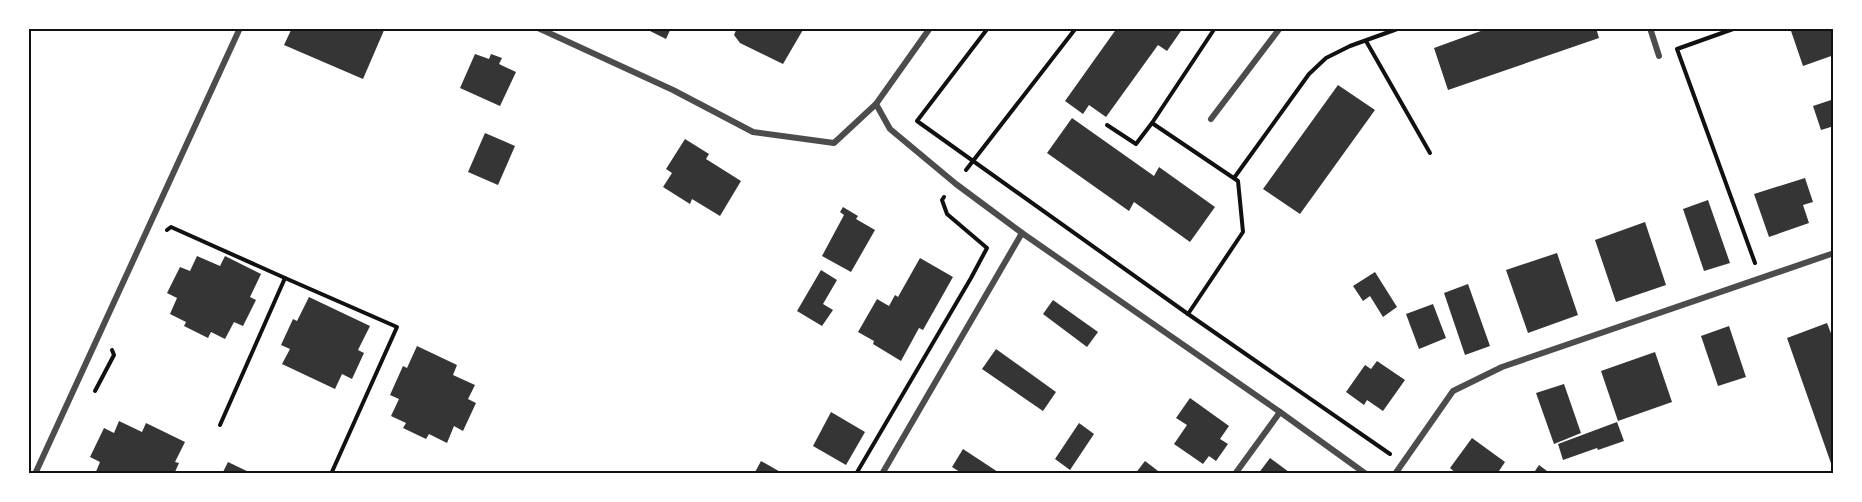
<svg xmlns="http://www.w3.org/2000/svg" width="1862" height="502" font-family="Ubuntu,sans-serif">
<rect width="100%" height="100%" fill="#fff"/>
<g fill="#353535">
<path d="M292,28h93l-22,51 -79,-34z"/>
<path d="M651,28h20l-5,11 -16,-8z"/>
<path d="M737,28h67l-21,36 -43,-21 -6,-8z"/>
<path d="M1117,28h66l-16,23 -9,-6 -52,72 -17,-12 -6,9 -18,-13z"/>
<path d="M1489,28h107l3,10 -151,52 -14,-42z"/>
<path d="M1790,28h44v27l-31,11z"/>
<path d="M475,54l14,5 2,-5 11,4 -3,6 17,8 -16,34 -40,-18z"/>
<path d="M1338,85l37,25 -75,104 -37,-25z"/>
<path d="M1834,99v27l-13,4 -8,-24z"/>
<path d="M1072,118l82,58 5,-9 56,40 -25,35 -56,-40 -5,9 -82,-58z"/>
<path d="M485,133l30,13 -17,39 -30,-13z"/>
<path d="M685,139l24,15 -3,5 35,22 -21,35 -28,-17 -2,5 -27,-17 9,-14 -6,-4z"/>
<path d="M1805,178l8,24 -10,3 6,18 -40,14 -15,-43z"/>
<path d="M1708,200l22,63 -26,8 -21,-62z"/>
<path d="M843,207l15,9 -2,3 19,11 -24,42 -29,-16 22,-41 -4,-3z"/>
<path d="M1645,222l21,63 -50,17 -21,-62z"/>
<path d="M1557,253l21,62 -50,18 -22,-63z"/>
<path d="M197,256l23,10 5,-10 36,18 -11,23 6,3 -13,26 -9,-4 -9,17 -14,-7 -3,6 -24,-12 2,-4 -16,-8 7,-16 -10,-5 13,-26 10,4z"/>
<path d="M920,258l33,19 -30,53 -4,-2 -18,33 -28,-17 1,-3 -16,-9 19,-33 12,7 6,-11 3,2z"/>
<path d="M821,270l16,10 -14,24 10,6 -11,16 -25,-15z"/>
<path d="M1375,272l22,35 -14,10 -13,-21 -7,5 -10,-15z"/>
<path d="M1468,284l22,62 -25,9 -21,-62z"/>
<path d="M309,297l61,29 -12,24 6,3 -12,26 -10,-5 -7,15 -53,-25 8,-15 -9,-4 12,-26 4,2z"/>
<path d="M1053,300l45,32 -11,15 -44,-33z"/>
<path d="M1433,304l13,34 -27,11 -13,-35z"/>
<path d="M1827,323l7,18 -1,128 -46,-131z"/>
<path d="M1729,326l17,51 -28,9 -17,-50z"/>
<path d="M417,346l40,19 -4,10 22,10 -7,14 8,4 -13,28 -9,-5 -7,17 -18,-9 -3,5 -23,-11 3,-5 -15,-7 8,-17 -9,-4 13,-29 4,2z"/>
<path d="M996,349l60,43 -13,19 -61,-42z"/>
<path d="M1655,352l17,50 -54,19 -17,-50z"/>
<path d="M1377,361l28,19 -22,31 -16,-11 -3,5 -18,-13 19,-27 6,4z"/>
<path d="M1564,384l17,49 -27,11 -18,-51z"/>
<path d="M1190,398l39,28 -9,13 8,5 -12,17 -7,-5 -6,8 -29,-20 13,-19 -11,-7z"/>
<path d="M831,412l34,20 -19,33 -33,-19z"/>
<path d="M119,421l23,11 4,-9 39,19 -10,20 4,1 -5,11h-79l5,-12 -10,-5 14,-29 10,5z"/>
<path d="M1617,422l7,19 -26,9 -1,-2 -34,12 -5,-16z"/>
<path d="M1079,423l15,11 -24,36 -15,-11z"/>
<path d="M1472,438l33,24 -8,12h-40l-7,-6z"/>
<path d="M963,449l38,25h-38l-11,-7z"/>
<path d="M1270,458l19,14 -1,2h-30z"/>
<path d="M761,461l23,13h-30z"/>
<path d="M1145,461l17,13h-27z"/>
<path d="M228,462l25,12h-31z"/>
<path d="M1539,465l12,9h-18z"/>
</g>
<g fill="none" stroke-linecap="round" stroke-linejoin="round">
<g stroke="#111" stroke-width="4">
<path d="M988,28l-71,93 271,193 202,140"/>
<path d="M1736,28l-59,21 78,214"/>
<path d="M1366,41l64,112"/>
<path d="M1107,125l29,19 16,-21"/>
<path d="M966,170l110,-142"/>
<path d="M1234,178l75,-104 17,-16 24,-12 50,-18"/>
<path d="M167,230l4,-3 114,51 -65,147"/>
<path d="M285,278l112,49 -66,147"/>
<path d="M1188,314l55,-82 -5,-51 -86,-58 63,-95"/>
<path d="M95,391l19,-36 -2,-5"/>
<path d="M856,474l115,-196 16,-30 -40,-34 -5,-14 2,-3"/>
</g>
<g stroke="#4c4c4c" stroke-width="6">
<path d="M538,28l135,62 80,42 81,11 42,-39 54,-76"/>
<path d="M1650,28l9,28"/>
<path d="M876,104l14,25 66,55 66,49 258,179 86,62"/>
<path d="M1211,119l69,-91"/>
<path d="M35,474l205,-446"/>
<path d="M882,474l140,-241"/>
<path d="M1235,474l45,-62"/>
<path d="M1395,474l58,-83 49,-24 332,-114"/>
</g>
</g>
<rect width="1862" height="502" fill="none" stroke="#ffffff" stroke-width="60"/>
<rect x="30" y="30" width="1802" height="442" fill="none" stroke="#111" stroke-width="2"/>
</svg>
